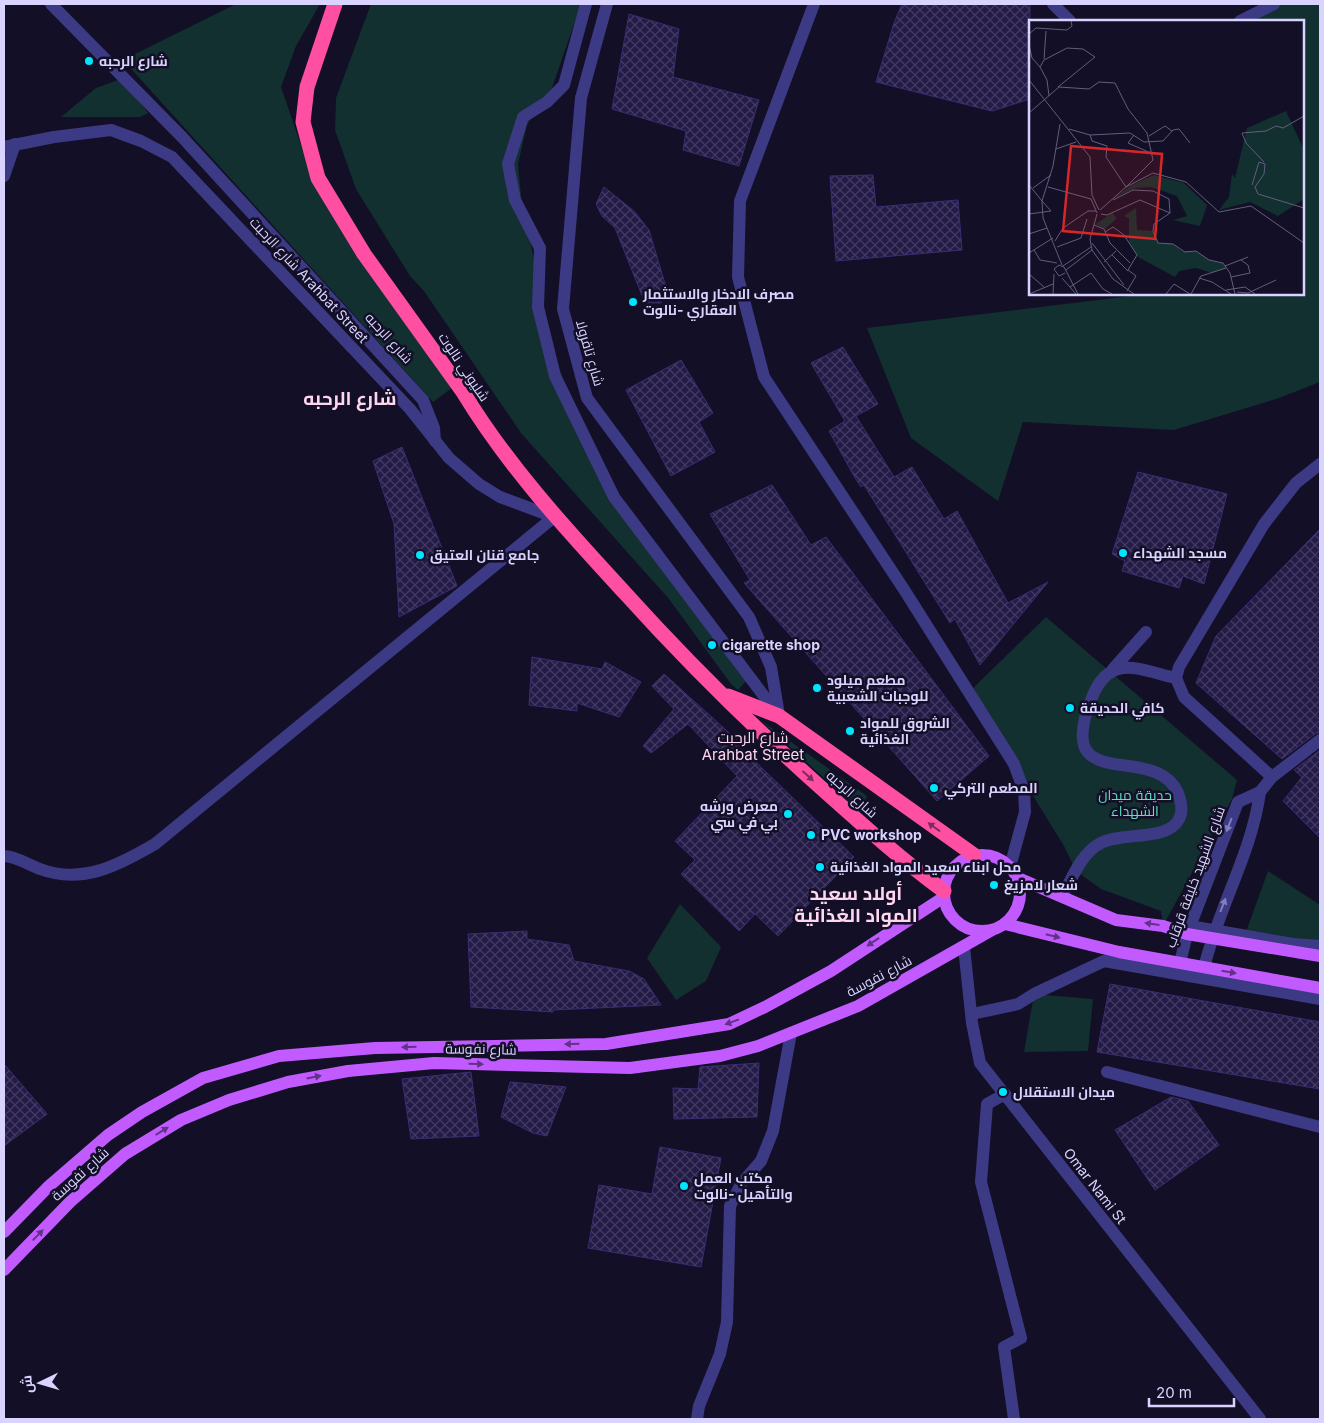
<svg xmlns="http://www.w3.org/2000/svg" width="1324" height="1423" font-family="Inter,Cairo,sans-serif">
<defs>
<pattern id="building-cross-hatch" width="8" height="8" patternUnits="userSpaceOnUse" patternTransform="scale(1.25)"><rect width="8" height="8" fill="#241b47"/><path d="M0 0l8 8M0 8l8-8" fill="none" stroke="#433b63"/></pattern>
</defs>
<rect width="100%" height="100%" fill="#130f26"/>
<g fill="#12302f">
<path d="M236,4h84l-24,42 -15,41 32,93 139,208 -19,14 -310,-342z"/>
<path d="M371,4h210l-29,84 -25,37 -9,39 3,32 14,69 -2,32 30,82 51,118 134,182 -10,11 -7,-6 -62,-85 -148,-166 -97,-142 -14,-15 -54,-87 -21,-59 1,-32z"/>
<path d="M1274,4h46v378l-41,16 -105,32 -151,-8 -25,79 -87,-63 -44,-110 280,-34h156v-273h-63z"/>
<path d="M118,80l15,13 15,20 -8,4h-79l35,-29z"/>
<path d="M1046,617l191,163 -5,19 -69,127 -2,-15 -60,-22 -25,-18 -12,-25 -95,-154z"/>
<path d="M759,719l108,77 -6,16z"/>
<path d="M1268,871l52,34v46l-78,-8z"/>
<path d="M680,904l41,43 -15,34 -30,19 -29,-42z"/>
<path d="M1034,994l59,5 -5,52 -64,1z"/>
</g>
<g fill="url(#building-cross-hatch)" stroke="#3b2d73">
<path d="M902,4h128v95l-38,12 -116,-29 18,-59z"/>
<path d="M629,14l50,15 -6,48 86,23 -20,66 -56,-16 3,-19 -74,-22z"/>
<path d="M873,175l3,32 82,-7 4,50 -126,11 -6,-85z"/>
<path d="M604,187l30,24 15,19 17,57 -5,16h-16l-30,-75 -13,-12 -6,-12z"/>
<path d="M843,347l35,57 -22,12 38,61 18,-10 32,52 13,-8 51,92 40,-21 -68,83 -25,-46 -5,4 -86,-138 -3,2 -7,-11 -25,-45 16,-10 -34,-58z"/>
<path d="M681,360l32,53 -14,9 16,30 -44,24 -45,-86z"/>
<path d="M402,447l55,139 -58,31 -5,-93 -21,-63z"/>
<path d="M1138,472l89,22 -23,90 -21,-8 -4,12 -57,-17 3,-10 -13,-7z"/>
<path d="M772,485l39,60 15,-8 163,219 -52,45 -193,-218 6,-3 -40,-66z"/>
<path d="M1320,529v203l-5,2 -33,25 -86,-76 20,-47z"/>
<path d="M532,657l70,12 3,-7 36,20 -22,35 -42,-14v8l-48,-6z"/>
<path d="M664,674l73,66 -2,2 119,115 -76,79 -23,-22 -16,17 -58,-57 14,-14 -20,-19 62,-65 -49,-52 -37,29 -8,-7 31,-37 -22,-23z"/>
<path d="M1320,750v88l-37,-37 19,-24 -8,-7z"/>
<path d="M527,931v8l42,6 5,16 55,10 15,8 17,26 -108,5v2l-82,-5 -3,-73z"/>
<path d="M1110,984l210,38v67l-223,-37z"/>
<path d="M759,1063l-2,54 -83,2 -1,-31 25,1 2,-22z"/>
<path d="M4,1064l43,50 -43,32z"/>
<path d="M471,1072l8,64 -68,3 -9,-60z"/>
<path d="M510,1082l56,5 -19,49 -14,-3 -32,-16z"/>
<path d="M1171,1097l17,4 31,44 -64,45 -40,-60z"/>
<path d="M660,1147l61,11 -20,109 -113,-19 11,-63 53,9z"/>
</g>
<g fill="none" stroke-linecap="round" stroke-linejoin="round">
<g stroke="#3d3a85" stroke-width="12">
<path d="M51,4l131,133 241,263 11,28 1,13"/>
<path d="M586,4l-22,81 -17,17 -24,15 -15,47 7,36 25,48 -2,59 17,69 59,121 165,219"/>
<path d="M607,4l-26,94 -18,211 24,89 162,219 22,50 8,48"/>
<path d="M814,4l-74,197 -2,76 26,100 141,214 109,173 10,27 1,21 -15,55"/>
<path d="M1053,4l17,17"/>
<path d="M1240,21l34,-17"/>
<path d="M4,147l50,-10 57,-7 30,11 31,16 238,252 39,49 30,26 21,13 54,20"/>
<path d="M4,176l11,-32"/>
<path d="M1113,669l33,-37"/>
<path d="M1272,777l-88,-80 -8,-19 3,-11 85,-143 32,-41 24,-19"/>
<path d="M4,856c12,0 24,9 36,13 42,16 79,-4 115,-25l399,-327"/>
<path d="M1062,896c10,-17 19,-42 37,-52 22,-13 69,-2 80,-25 4,-7 2,-18 -1,-26 -23,-53 -129,6 -85,-98 18,-42 47,-25 83,-17"/>
<path d="M1190,926l103,18 27,2"/>
<path d="M964,947l8,76 8,40 280,356"/>
<path d="M1180,963l7,-29 51,-132 22,-10 12,-15 48,-37"/>
<path d="M1204,968c14,-60 48,-115 56,-176"/>
<path d="M972,1014l46,-10 16,-10 70,-33 216,38"/>
<path d="M1107,1072l213,55"/>
<path d="M1005,1094l-18,10 -6,78 40,156 -17,9 10,72"/>
<path d="M697,1419l2,-13 21,-52 7,-32 3,-116 11,-22 20,-23 12,-30 18,-98"/>
</g>
<g stroke="#c25bff" stroke-width="12">
<circle cx="982" cy="893" r="38"/>
<path d="M1018,878l98,42 47,6 24,8 133,22"/>
<path d="M1005,924l114,28 201,36"/>
<path d="M4,1232l45,-46 59,-51 34,-23 61,-34 76,-22 96,-8 231,-4 123,-20 36,-17 66,-36 113,-74"/>
<path d="M4,1270l66,-68 55,-48 56,-34 48,-20 59,-18 60,-11 86,-8 196,5 90,-12 38,-10 100,-40 134,-76"/>
</g>
<g stroke="#ff4fa3" stroke-width="15">
<path d="M335,4l-28,83 -4,35 15,56 46,76 99,138c44,73 103,137 161,200 64,71 132,138 204,202 38,34 75,67 116,97"/>
<path d="M728,696l51,20 195,139"/>
</g>
</g>
<defs><path id="oneway-solid" d="M-6-.8H1V-3.2L6.5 0L1 3.2V.8H-6Z" transform="scale(1.25)"/></defs>
<g fill="#7d2c5e">
<use href="#oneway-solid" transform="translate(808 776) rotate(42)"/>
<use href="#oneway-solid" transform="translate(934 827) rotate(-144)"/>
</g>
<g fill="#837fbc">
<use href="#oneway-solid" transform="translate(1229 825) rotate(111)"/>
<use href="#oneway-solid" transform="translate(1223 905) rotate(-69)"/>
</g>
<g fill="#623188">
<use href="#oneway-solid" transform="translate(1152 924) rotate(-172)"/>
<use href="#oneway-solid" transform="translate(1053 936) rotate(14)"/>
<use href="#oneway-solid" transform="translate(873 942) rotate(146)"/>
<use href="#oneway-solid" transform="translate(1229 972) rotate(10)"/>
<use href="#oneway-solid" transform="translate(732 1022) rotate(160)"/>
<use href="#oneway-solid" transform="translate(572 1044) rotate(179)"/>
<use href="#oneway-solid" transform="translate(409 1047) rotate(179)"/>
<use href="#oneway-solid" transform="translate(476 1064) rotate(1)"/>
<use href="#oneway-solid" transform="translate(314 1077) rotate(-11)"/>
<use href="#oneway-solid" transform="translate(162 1131) rotate(-32)"/>
<use href="#oneway-solid" transform="translate(38 1235) rotate(-46)"/>
</g>
<g fill="#00e5ff" stroke="#130f26" stroke-width="2">
<circle cx="89" cy="61" r="5"/>
<circle cx="633" cy="302" r="5"/>
<circle cx="1123" cy="553" r="5"/>
<circle cx="420" cy="555" r="5"/>
<circle cx="712" cy="645" r="5"/>
<circle cx="817" cy="688" r="5"/>
<circle cx="1070" cy="708" r="5"/>
<circle cx="850" cy="731" r="5"/>
<circle cx="934" cy="788" r="5"/>
<circle cx="788" cy="814" r="5"/>
<circle cx="811" cy="835" r="5"/>
<circle cx="820" cy="867" r="5"/>
<circle cx="994" cy="885" r="5"/>
<circle cx="1003" cy="1092" r="5"/>
<circle cx="684" cy="1186" r="5"/>
</g>
<g text-anchor="middle" stroke-width="5" stroke-linejoin="round" paint-order="stroke">
<g font-size="14" font-weight="bold" fill="#d9d4ff" stroke="#130f26" text-anchor="start">
<text x="99" y="66">شارع الرحبه</text>
<text x="643" y="299">مصرف الادخار والاستثمار<tspan x="643" dy="16">العقاري -نالوت</tspan></text>
<text x="1133" y="558">مسجد الشهداء</text>
<text x="430" y="560">جامع قنان العتيق</text>
<text x="722" y="650">cigarette shop</text>
<text x="827" y="685">مطعم ميلود<tspan x="827" dy="16">للوجبات الشعبية</tspan></text>
<text x="1080" y="713">كافي الحديقة</text>
<text x="860" y="728">الشروق للمواد<tspan x="860" dy="16">الغذائية</tspan></text>
<text x="944" y="793">المطعم التركي</text>
<text x="778" y="811" text-anchor="end">معرض ورشه<tspan x="778" dy="16">بي في سي</tspan></text>
<text x="821" y="840">PVC workshop</text>
<text x="830" y="872">محل ابناء سعيد المواد الغذائية</text>
<text x="1004" y="890">شعار لامزيغ</text>
<text x="1013" y="1097">ميدان الاستقلال</text>
<text x="694" y="1183">مكتب العمل<tspan x="694" dy="16">والتأهيل -نالوت</tspan></text>
</g>
<g font-size="14" fill="#d9d4ff" stroke="#130f26">
<text transform="translate(309 280) rotate(47)" y="5">شارع الرحبت Arahbat Street</text>
<text transform="translate(389 338) rotate(48)" y="5">شارع الرحبه</text>
<text transform="translate(590 353) rotate(74)" y="5">شارع تاقرولا</text>
<text transform="translate(464 367) rotate(56)" y="5">شليوني نالوت</text>
<text transform="translate(852 794) rotate(42)" y="5">شارع الرحبه</text>
<text transform="translate(1195 877) rotate(-70)" y="5">شارع الشهيد خليفة قرقاب</text>
<text transform="translate(879 976) rotate(-28)" y="5">شارع نفوسة</text>
<text transform="translate(481 1049) rotate(1)" y="5">شارع نفوسة</text>
<text transform="translate(80 1174) rotate(-42)" y="5">شارع نفوسة</text>
<text transform="translate(1095 1186) rotate(52)" y="5">Omar Nami St</text>
</g>
<g font-size="14" fill="#5fe0c0" stroke="#130f26">
<text x="1135" y="800">حديقة ميدان<tspan x="1135" dy="16">الشهداء</tspan></text>
</g>
<g font-size="15" fill="#ffd6f0" stroke="#130f26">
<text x="753" y="743">شارع الرحبت<tspan x="753" dy="17">Arahbat Street</tspan></text>
</g>
<g font-size="19" font-weight="bold" fill="#ffd6f0" stroke="#130f26">
<text x="350" y="405">شارع الرحبه</text>
<text x="856" y="900">أولاد سعيد<tspan x="856" dy="22">المواد الغذائية</tspan></text>
</g>
</g>
<g transform="translate(1029 20)">
<rect width="275" height="275" fill="#130f26"/>
<path d="M257,91l18,39v49l-26,17 -28,-14 -31,8 10,-13 3,-23 3,4 12,-50zM125,155l30,8 23,22 -7,21 -27,-6 14,-4 -10,-20 -26,-9 -16,1 -21,10 18,-13zM107,188l1,22 16,1 5,12 15,1 9,7h14l14,9 13,3 3,5 -14,5 -16,-5 -17,3 -4,6 -37,-20 -9,-15v-24l-5,-2zM83,193l5,5 -12,11 -9,-5z" fill="#12302f"/>
<path fill="none" stroke="#625e7d" stroke-width="1" d="M0,14l7,-6 31,2 5,-4 -1,-5M0,25l3,13 8,9M15,39l2,-28M0,60l61,77 2,38 7,15M20,76l-2,-16 -7,-13 4,-7 23,-12 16,1 12,8 -37,30M0,93l30,-26 30,2 10,-7 16,1 13,26 19,24 6,27 -27,27 -20,-30 1,-11 -15,-5 -2,-6M40,109l21,6 40,-2 14,9 19,-1 10,-11 6,-1 11,14M105,115l-6,8 25,11M120,116l16,-10 7,5M27,129l20,-7M235,142l-18,-19 -4,-10 24,-2 10,-5 7,2 21,-12M0,165l13,16 1,17 19,47M223,165l7,-23 6,2 -1,10 -9,13 3,7 46,14M19,167l43,12M4,168l18,-13M62,179l6,14M84,180l20,-10 20,1 16,8 1,14M71,190l26,-23 27,-14 33,9 33,30 32,-6 53,37M141,193l-16,11 -1,7 5,12 15,1 12,8 11,-1 13,9 14,3 7,10 5,21M0,194l22,-3 -9,-10 11,-35 7,-42M68,194l-7,25 2,11 21,29 21,15M72,194l6,1 33,-15 30,13M65,205l10,4 6,14 20,20M76,212l8,-5 11,8 13,20 -9,15 8,6 -9,15M0,214l18,-6M52,218l6,-19M26,221l8,-13 25,-17h8M63,223l32,42M28,227l24,-9M5,230l6,10 17,3M0,233l24,-15M83,235l16,16M75,242l12,-11M34,246l28,-19M196,246l23,-9M37,250l26,-20M36,253l-6,3 -5,-7 5,-4 5,2 14,27M0,254l15,13M202,257l19,-4 -2,-8 -7,-5M33,258l14,16M170,258l13,4 19,12M41,267l21,-14 12,16 9,5M197,270l19,-3 10,7M208,272l11,1 28,-13M0,274l24,-10M24,274l1,-20M137,274l8,-10 16,10M162,274l10,-18 25,-8"/>
<path fill="#d62828" fill-opacity="0.15" stroke="#d62828" stroke-width="2.5" d="M42,126l91,8 -7,85 -92,-8z"/>
<rect width="275" height="275" fill="none" stroke="#d9d4ff" stroke-width="2.5"/>
</g>
<rect width="1324" height="1423" fill="none" stroke="#d9d4ff" stroke-width="10"/>
<g transform="translate(40 1383) rotate(265)" stroke="#130f26" stroke-width="4" paint-order="stroke">
<path d="M0-4L9 19L0 12L-9 19Z" fill="#d9d4ff"/>
<text y="-8" font-size="14" font-weight="bold" text-anchor="middle" fill="#d9d4ff">ش</text>
</g>
<path d="M1149 1398v8h85v-8" fill="none" stroke="#d9d4ff" stroke-width="2.5"/>
<text x="1156" y="1398" font-size="15" fill="#d9d4ff" stroke="#130f26" stroke-width="4" paint-order="stroke">20 m</text>
</svg>
